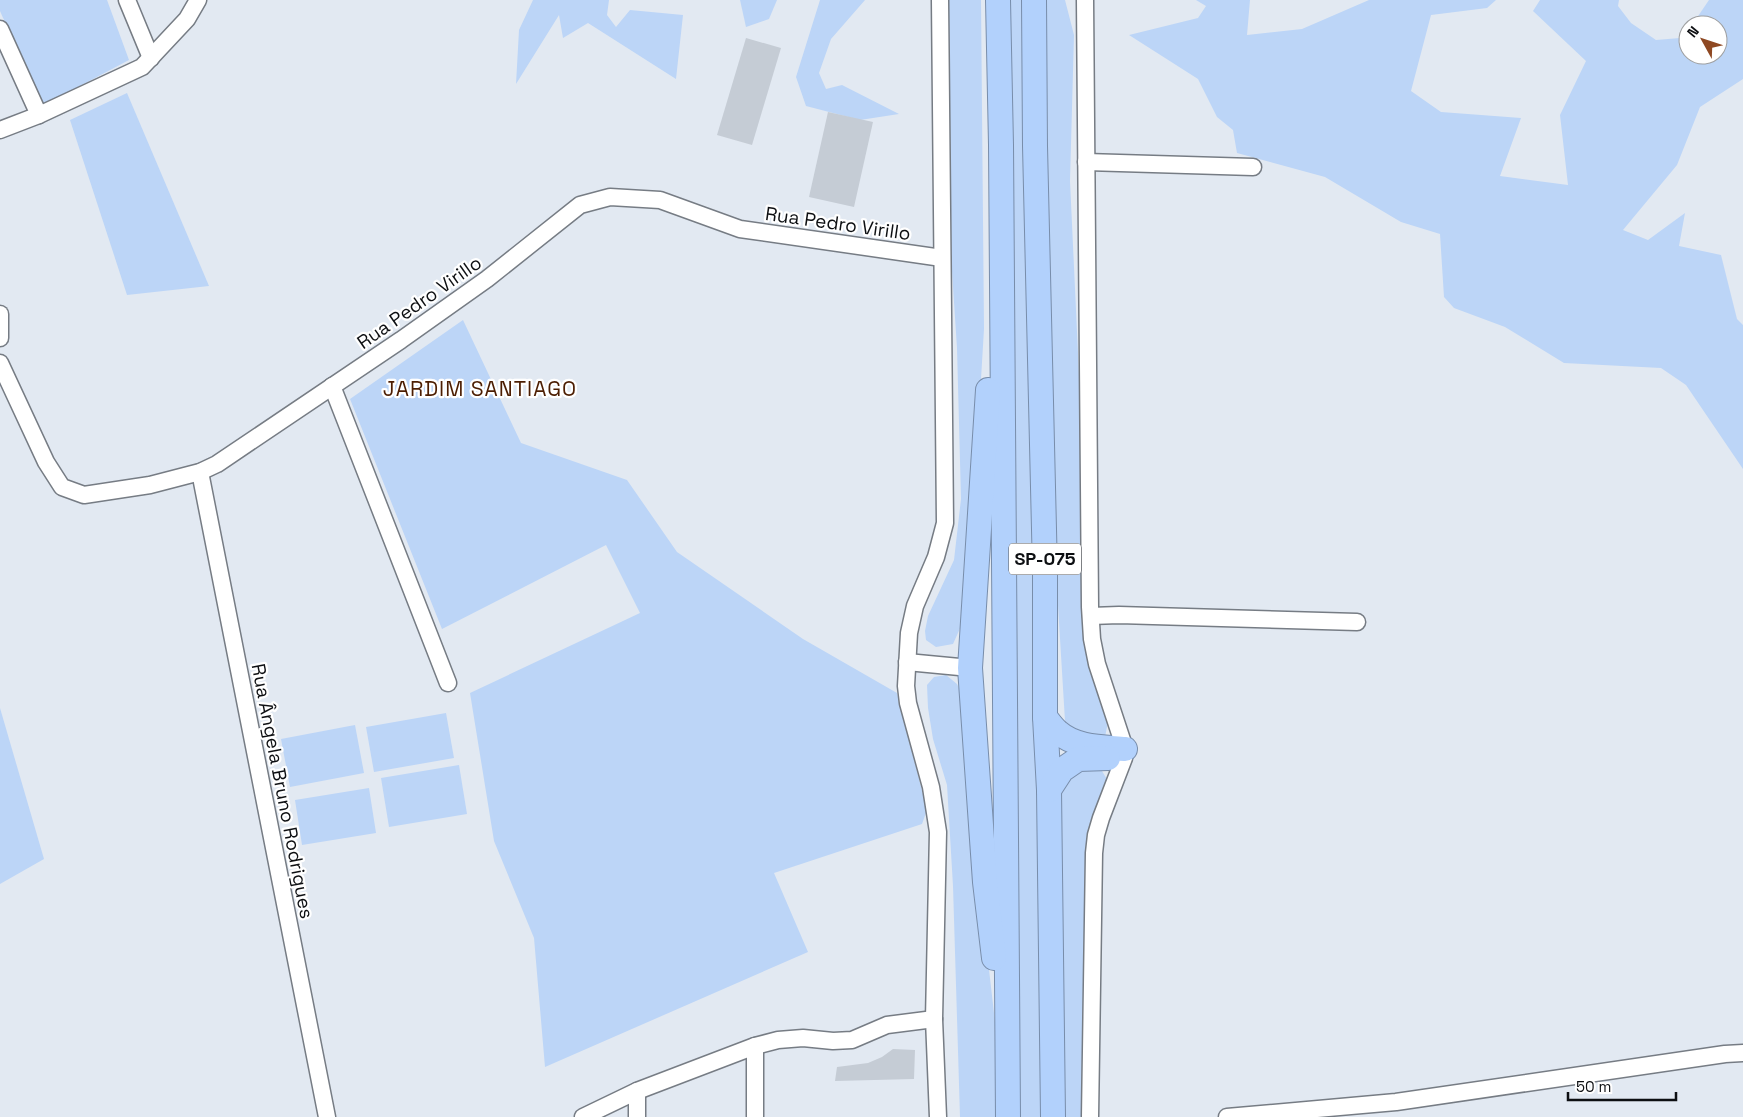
<svg xmlns="http://www.w3.org/2000/svg" width="1743" height="1117" font-family="'Space Grotesk',sans-serif">
<rect width="100%" height="100%" fill="#e2e9f2"/>
<g fill="#bcd5f7">
<path d="M0,0h107l22,60 -87,46 -42,-95z"/>
<path d="M533,0h76l-2,15 9,12 14,-17 53,5 -7,64 -88,-56 -25,15 -4,-23 -43,69 3,-54z"/>
<path d="M740,0h37l-8,19 -23,8z"/>
<path d="M820,0h45l-34,39 -12,34 7,16 16,-4 57,29 -39,6 -54,-14 -10,-29z"/>
<path d="M948,0h33l3,329 -17,284 -14,31 -17,3 -10,-7 -1,-9 3,-15 26,-56 7,-61 -4,-151 -9,-138z"/>
<path d="M1007,0h17l19,1117h-25z"/>
<path d="M1046,0h19l9,35 -4,146 12,258v168l7,51 19,64 -3,15 -28,-3 -12,-13 -16,-264 1,-72z"/>
<path d="M1196,0h54l-3,35 55,-6 67,-29h127l-9,8 -56,7 -20,76 30,21 80,6 -21,58 68,9 -8,-70 26,-54 -53,-50 7,-11h79l-1,6 13,17 25,17 24,-2 8,-9v26h30v-30h-26l17,-25h34v79l-43,28 -23,58 -54,65 25,10 37,-27 -6,33 42,9 16,64 6,6v144l-57,-84 -25,-17 -97,-5 -59,-36 -51,-19 -10,-11 -4,-63 -39,-12 -76,-45 -88,-24 -4,-23 -16,-13 -19,-38 -69,-44 69,-17 8,-12z"/>
<path d="M127,93l82,193 -82,9 -57,-175z"/>
<path d="M463,320l58,123 106,37 50,72 126,87 94,54 30,117 -5,14 -148,49 34,79 -263,115 -11,-129 -40,-97 -24,-148 170,-80 -34,-68 -164,84 -92,-230z"/>
<path d="M946,675l11,9 8,16 23,261 15,130v26h-43l-7,-231 -6,-101 -14,-46 -5,-31 -1,-23 7,-8z"/>
<path d="M0,708l44,151 -44,25z"/>
<path d="M446,713l8,45 -80,14 -8,-45z"/>
<path d="M355,725l9,48 -74,14 -9,-48z"/>
<path d="M1084,763l15,3 9,15 -15,38 -10,298h-22l-1,-312 4,-24z"/>
<path d="M459,765l8,49 -78,13 -8,-49z"/>
<path d="M369,788l7,45 -74,12 -7,-45z"/>
</g>
<g fill="#c5ccd5">
<path d="M746,38l35,10 -29,97 -35,-10z"/>
<path d="M828,112l45,10 -19,85 -45,-10z"/>
<path d="M893,1049l22,1 -1,29 -79,2 2,-14 31,-4 14,-6z"/>
</g>
<g fill="none" stroke-linecap="round" stroke-linejoin="round">
<g stroke="#767c84" stroke-width="19">
<g id="minor">
<path d="M127,0l24,58"/>
<path d="M1085,0l5,607 2,32 5,25 28,85 -1,9 -23,60 -5,17 -2,18 -4,264"/>
<path d="M0,29l39,86"/>
<path d="M0,130l39,-15 103,-48 45,-48 11,-19"/>
<path d="M1086,162l167,5"/>
<path d="M0,314v24"/>
<path d="M0,363l46,99 16,25 22,8 66,-10 50,-13 17,-8 184,-124 86,-61 93,-74 30,-8 50,3 80,29 202,29"/>
<path d="M332,386l116,297"/>
<path d="M200,472l127,645"/>
<path d="M1091,616l28,-1 238,7"/>
<path d="M907,662l63,6"/>
<path d="M755,1046v71"/>
<path d="M637,1091v26"/>
<path d="M583,1117l54,-26 118,-45 23,-6 25,-2 30,3 19,-1 35,-15 47,-6"/>
<path d="M938,1117l-4,-98 4,-187 -7,-45 -23,-84 -2,-17 3,-53 6,-27 21,-49 9,-34 -5,-523"/>
<path d="M1227,1117l169,-15 329,-48 18,-1"/>
</g>
</g>
<g stroke="#788daa" stroke-width="26">
<g id="highway">
<path d="M998,0l3,145 7,972"/>
<path d="M1034,0l1,146 10,426v145l4,73 4,327"/>
<path d="M988,390l-18,278 15,214 9,76"/>
<path d="M1045,717c4,5 8,11 13,15 18,16 45,15 67,17"/>
<path d="M1049,790l13,-20 16,-11 30,-1"/>
</g>
</g>
<use href="#minor" stroke="#fff" stroke-width="16"/>
<use href="#highway" stroke="#b2d1fc" stroke-width="24"/>
</g>
<g text-anchor="middle" stroke-width="4.5" stroke-linejoin="round" paint-order="stroke">
<rect fill="#fff" stroke="#565759" stroke-width="1" x="1009" y="543.5" width="72" height="31" rx="4"/>
<g font-size="18" font-weight="bold" fill="#0d0f12">
<text x="1045" y="565">SP-075</text>
</g>
<g font-size="19" fill="#0d0f12" stroke="#fff">
<text transform="translate(838 223) rotate(8)" y="7">Rua Pedro Virillo</text>
<text transform="translate(419 302) rotate(-35)" y="7">Rua Pedro Virillo</text>
<text transform="translate(283 791) rotate(79)" y="7">Rua Ângela Bruno Rodrigues</text>
</g>
<g font-size="21" letter-spacing="1" fill="#4b1d02" stroke="#fff">
<text x="480" y="396">JARDIM SANTIAGO</text>
</g>
</g>
<g transform="translate(1703 40) rotate(310)"><circle r="24" fill="#ffffff" stroke="#9e9fa0"/>
<path d="M0-4L9 19L0 12L-9 19Z" fill="#8e4822"/>
<text y="-8" font-size="14" font-weight="bold" text-anchor="middle" fill="#0d0f12">N</text>
</g>
<path d="M1568 1092v8h108v-8" fill="none" stroke="#0d0f12" stroke-width="2.5"/>
<text x="1576" y="1092" font-size="15" fill="#0d0f12" stroke="#ffffff" stroke-width="4" paint-order="stroke">50 m</text>
</svg>
